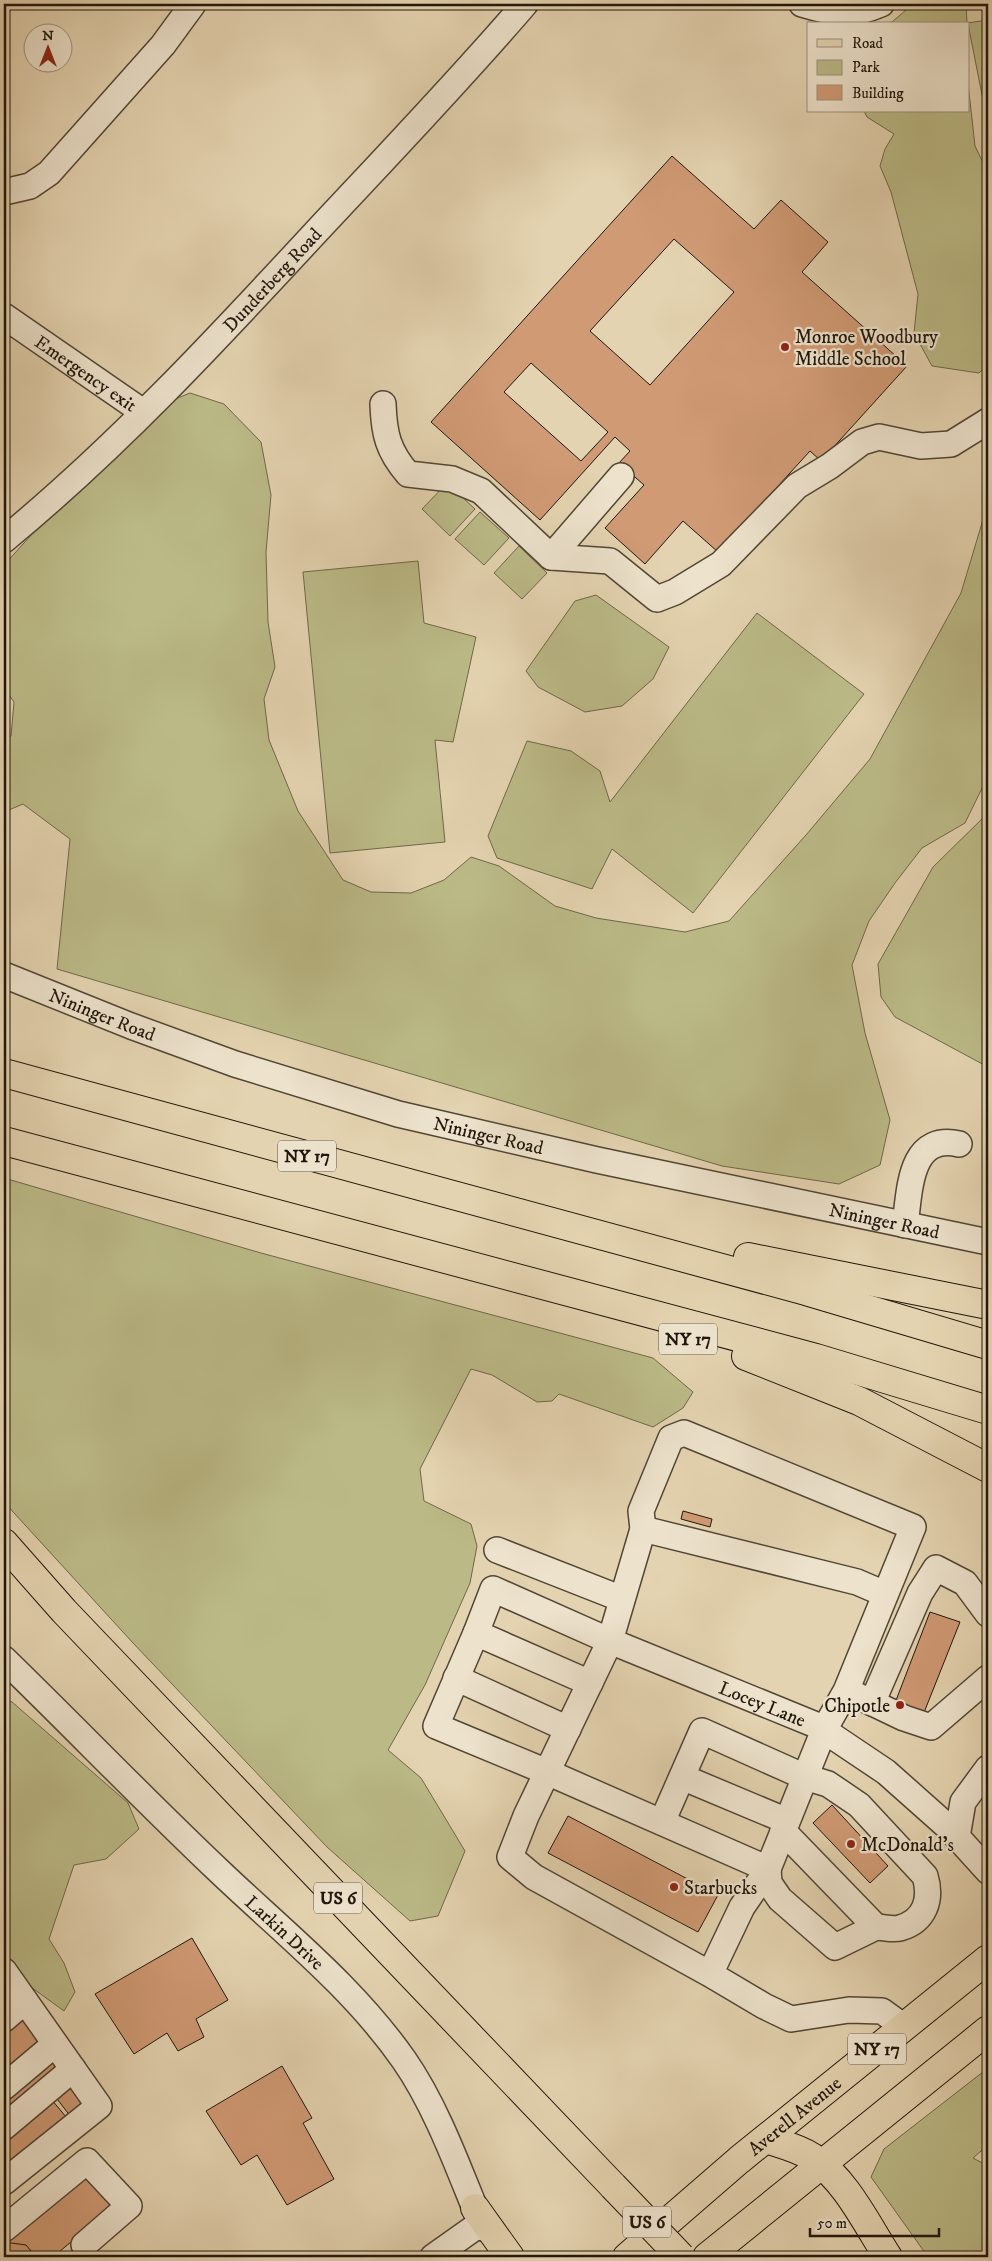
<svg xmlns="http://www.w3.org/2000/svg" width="992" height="2261" font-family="'IM FELL DW Pica',serif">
<rect width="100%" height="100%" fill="#e4d3b0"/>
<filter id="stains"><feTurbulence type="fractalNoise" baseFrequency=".004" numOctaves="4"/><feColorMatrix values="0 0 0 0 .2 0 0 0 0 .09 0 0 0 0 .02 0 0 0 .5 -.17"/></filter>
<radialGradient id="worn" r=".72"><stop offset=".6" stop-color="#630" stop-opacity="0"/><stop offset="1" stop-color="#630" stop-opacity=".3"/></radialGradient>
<g fill="#bbba87" stroke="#6e684a">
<path d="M913,4h53l1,19 21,-3v105l-20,-101h-89l13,-2z"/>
<path d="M968,83l7,63 13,27v191l-9,9 -47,-7 -18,-33 4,-39 -27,-102 -11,-26 5,-17 9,-15 -27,-17 -3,-6h104z"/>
<path d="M190,393l34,11 37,38 10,53 -5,57 2,70 7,45 -11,32 5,41 29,71 45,69 28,12 40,1 33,-13 27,-23 28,9 56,40 41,12 89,14 44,-11 77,-86 64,-76 91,-166 27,-90v273l-23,47 -43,25 -27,35 -26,38 -17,44 13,68 25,87 -10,45 -41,19 -117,-18 -665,-197 13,-130 -47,-35 -19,8v-74l7,-2 3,-34 -10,-14v-123l139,-153z"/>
<path d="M447,483l28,26 -25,27 -28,-27z"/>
<path d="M480,512l29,26 -25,27 -29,-26z"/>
<path d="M519,546l28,27 -25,26 -28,-26z"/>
<path d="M418,561l6,62 52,14 -23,105 -18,-2 10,102 -115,11 -27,-281z"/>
<path d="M596,595l73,52 -16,32 -31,27 -37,6 -47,-25 -12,-16 49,-70z"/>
<path d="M757,613l107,81 -171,219 -81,-64 -20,40 -95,-31 -9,-22 39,-95 44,10 29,20 10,31z"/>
<path d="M988,813v254l-93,-50 -14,-20 -3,-33 55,-97z"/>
<path d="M4,1178l257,75 392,105 40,34 -10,16 -30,19 -94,-33 -7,7 -15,1 -45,-27 -21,-6 -51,100 4,32 47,23 6,22 -7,37 -45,102 -37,65 33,28 44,73 -27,65 -28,5 -83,-74 -194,-204 -129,-141z"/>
<path d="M4,1698l8,4 116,101 11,26 -33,30 -32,6 -25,74 15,24 11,29 -11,19 -44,-32 -16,-25z"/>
<path d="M988,2068v77l-15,13 15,8v91h-60l-57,-80 13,-28z"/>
</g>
<g fill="#d09a74" stroke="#20170c" fill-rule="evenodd">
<path d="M672,156l82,73 27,-29 47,42 -26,30 105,94 -86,95 -11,-10 -92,101 -35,-31 -38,43 -40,-36 39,-43 -25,-22 11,-12 -15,-14 -75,83 -109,-98zM674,239l60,53 -84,93 -60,-54zM531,363l77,69 -27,29 -77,-69z"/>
<path d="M683,1511l29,8 -2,8 -29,-8z"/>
<path d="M930,1612l30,10 -37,93 -28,-12z"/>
<path d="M832,1805l56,61 -18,17 -57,-60z"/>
<path d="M568,1816l150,79 -20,37 -150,-79z"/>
<path d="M192,1938l36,62 -32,19 8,18 -26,14 -11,-18 -33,21 -39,-60z"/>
<path d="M22,2015l21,25 -39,32v-41z"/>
<path d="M50,2055l10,12 -56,48v-21z"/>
<path d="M282,2066l30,52 -9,5 31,56 -47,26 -30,-50 -16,10 -35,-54z"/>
<path d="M73,2079l17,22 -19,16 -17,-22z"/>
<path d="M52,2100l14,17 -62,52v-30z"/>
<path d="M85,2171l29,35 -61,51h-49v-18z"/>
<path d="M4,2242l22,3 10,12h-32z"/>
</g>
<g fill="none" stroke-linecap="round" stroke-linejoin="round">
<g stroke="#514635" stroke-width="28">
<g id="minor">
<path d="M802,4c30,9 49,13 79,0"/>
<path d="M4,192l26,-6 19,-13 114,-128 30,-41"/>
<path id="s1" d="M4,316l139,96"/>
<path d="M383,404c1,30 5,47 25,70l44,5 29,12 70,66 59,4 47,38 18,-7 46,-28 76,-78 33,-20 32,-24 17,-5 42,9 30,-2 37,-23"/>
<path id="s2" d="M4,540c112,-92 213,-201 312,-308 70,-75 142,-150 209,-228"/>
<path d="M551,557l70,-81"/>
<path id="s3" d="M4,975l127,51 104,38 163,50 199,46 391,82"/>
<path d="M905,1225c5,-35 4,-92 54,-81"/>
<path d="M643,1529l214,53 28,12"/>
<path d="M497,1550l125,49"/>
<path id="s4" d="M476,1633l17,-44 117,52 206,84 70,47 63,56 39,43"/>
<path id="s5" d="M4,1659c72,70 142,143 215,212 64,61 134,116 185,189 34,49 56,113 79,168"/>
<path d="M456,1678l112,51"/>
<path d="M590,1683l-114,-50 -40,93 111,46 221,97"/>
<path d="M856,1695l48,23 27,9 57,-49"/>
<path d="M872,1703l48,-110 16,-25 29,15 23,31"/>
<path d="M682,1777l105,44"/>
<path d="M662,1822l40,-91 103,46 23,7 31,21 66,71c7,23 0,45 -25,52 -7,2 -17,-1 -24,-1l-93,-96"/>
<path d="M957,1837l6,-35 25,-34"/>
<path d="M768,1869l1,14 11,16 55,48 41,-20"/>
<path d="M4,1971l95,135 -95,76"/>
<path d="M710,1974l32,-67 26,-38 56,-139 22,-39 67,-164 -229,-94 -13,5 -30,73 2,18 -33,112 -84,175 -16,41 24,20 176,97 54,32 27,13 58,-9 33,1 22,16"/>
<path d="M4,2019l21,-18"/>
<path d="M4,2087l51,-43"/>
<path d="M4,2127l69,-58"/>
<path d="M4,2229l83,-68 42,45 -45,39"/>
<path d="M433,2257l48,-34"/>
</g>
</g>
<g stroke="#20170c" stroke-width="30">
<g id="major">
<path d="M475,2208l35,49"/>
<path id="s6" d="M627,2257l112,-97 249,-201"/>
<path d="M707,2257l281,-227"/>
</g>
</g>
<g stroke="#20170c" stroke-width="30">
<g id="highway">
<path d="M4,1073l802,218 182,54"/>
<path d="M4,1141l812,217 172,52"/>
<path d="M748,1257l240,48"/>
<path d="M746,1356l113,45 129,67"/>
<path d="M4,1543l60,68 549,575"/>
<path d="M766,2139c15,5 32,9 46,18 34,23 54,66 76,100"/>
</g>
</g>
<use href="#minor" stroke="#ede2cc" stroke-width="25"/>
<use href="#major" stroke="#e4d3b0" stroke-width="28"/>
<use href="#highway" stroke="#e4d3b0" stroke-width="28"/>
<g stroke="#20170c" stroke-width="30" stroke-linecap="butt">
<path id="highway-bridge" d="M613,2186l68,71"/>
</g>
<use href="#highway-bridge" stroke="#e4d3b0" stroke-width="28"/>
</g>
<g fill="#8f2418" stroke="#ede2cc" stroke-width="2">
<circle cx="785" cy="347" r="5"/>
<circle cx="900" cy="1705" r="5"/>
<circle cx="851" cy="1844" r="5"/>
<circle cx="674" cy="1887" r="5"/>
</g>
<g text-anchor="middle" stroke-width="4.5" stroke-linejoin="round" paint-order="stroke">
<g fill="#ede2cc" stroke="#5e5446" stroke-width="1">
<rect x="278" y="1140.5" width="58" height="31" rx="4"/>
<rect x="659" y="1323.5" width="58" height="31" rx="4"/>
<rect x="314" y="1882.5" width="48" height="31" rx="4"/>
<rect x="848" y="2033.5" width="58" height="31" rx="4"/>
<rect x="623" y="2206.5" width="48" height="31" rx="4"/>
</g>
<g font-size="18" font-weight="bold" fill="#20170c">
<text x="307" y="1162">NY 17</text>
<text x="688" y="1345">NY 17</text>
<text x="338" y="1904">US 6</text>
<text x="877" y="2055">NY 17</text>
<text x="647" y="2228">US 6</text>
</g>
<g font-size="19" fill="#20170c" stroke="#ede2cc">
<text dy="7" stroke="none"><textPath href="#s2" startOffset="374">Dunderberg Road</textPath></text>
<text dy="7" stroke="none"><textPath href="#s1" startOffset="100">Emergency exit</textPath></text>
<text dy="7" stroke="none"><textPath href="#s3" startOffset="106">Nininger Road</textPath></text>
<text dy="7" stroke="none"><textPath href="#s3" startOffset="511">Nininger Road</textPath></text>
<text dy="7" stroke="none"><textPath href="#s3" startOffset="916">Nininger Road</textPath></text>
<text dy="7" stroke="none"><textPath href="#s4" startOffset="340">Locey Lane</textPath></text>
<text dy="7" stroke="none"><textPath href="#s5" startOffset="392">Larkin Drive</textPath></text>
<text dy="7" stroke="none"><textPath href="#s6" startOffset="219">Averell Avenue</textPath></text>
</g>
<g font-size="19" fill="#20170c" stroke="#ede2cc" text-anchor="start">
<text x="795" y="343">Monroe Woodbury<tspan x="795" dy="22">Middle School</tspan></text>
<text x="890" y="1712" text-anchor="end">Chipotle</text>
<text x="861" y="1851">McDonald's</text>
<text x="684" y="1894">Starbucks</text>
</g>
</g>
<rect width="992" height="2261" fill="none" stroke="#e4d3b0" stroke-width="20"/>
<rect x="5" y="5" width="982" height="2251" fill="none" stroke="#20170c" stroke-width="2.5"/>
<rect x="10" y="10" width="972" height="2241" fill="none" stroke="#20170c"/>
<rect x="807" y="22" width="162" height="90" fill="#ede2cc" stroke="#9b917f"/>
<rect x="817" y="39" width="25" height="8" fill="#e4d3b0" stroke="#9b917f"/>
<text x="852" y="48" font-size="15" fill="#20170c">Road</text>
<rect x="817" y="60" width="25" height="15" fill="#bbba87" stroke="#9b917f"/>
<text x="852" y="72" font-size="15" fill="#20170c">Park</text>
<rect x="817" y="85" width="25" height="15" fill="#d09a74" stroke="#9b917f"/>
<text x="852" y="98" font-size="15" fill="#20170c">Building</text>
<g transform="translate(48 48)"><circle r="24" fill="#ede2cc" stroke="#9b917f"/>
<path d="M0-4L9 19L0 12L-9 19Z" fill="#8f2418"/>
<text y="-8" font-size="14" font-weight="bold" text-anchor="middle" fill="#20170c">N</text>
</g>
<path d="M810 2228v8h129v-8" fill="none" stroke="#20170c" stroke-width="2.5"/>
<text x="817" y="2228" font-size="15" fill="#20170c" stroke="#ede2cc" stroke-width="4" paint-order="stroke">50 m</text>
<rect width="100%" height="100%" filter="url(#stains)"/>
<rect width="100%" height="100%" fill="url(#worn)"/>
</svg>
